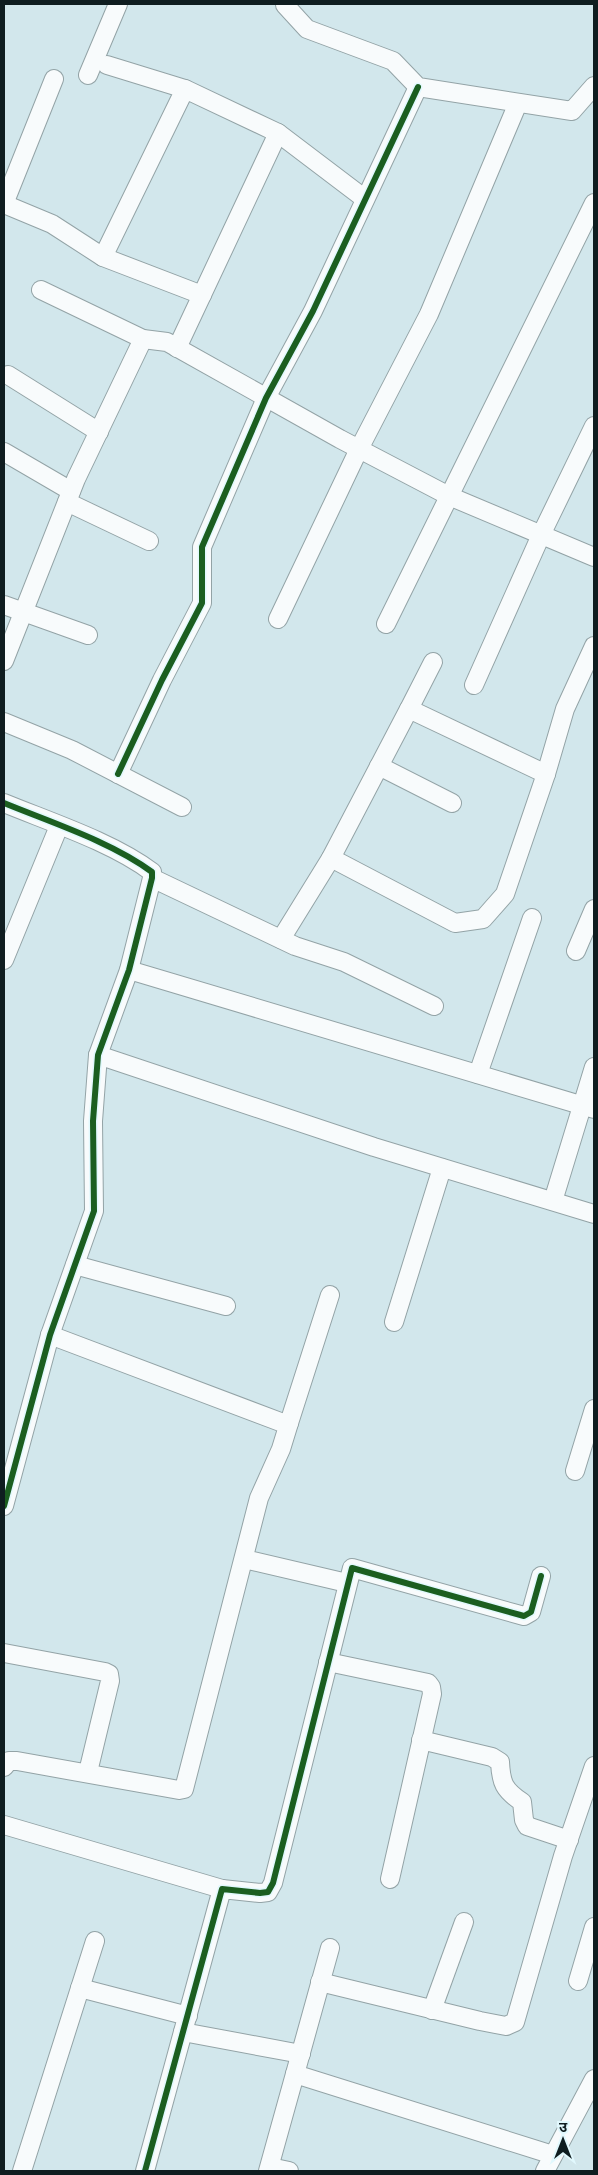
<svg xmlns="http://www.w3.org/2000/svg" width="598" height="2175" font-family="Barlow,'Noto Sans Devanagari',sans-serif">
<rect width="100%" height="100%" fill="#d2e7ec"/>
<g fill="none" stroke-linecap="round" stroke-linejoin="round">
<g stroke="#93a3a6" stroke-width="20">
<g id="minor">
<path d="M285,5l22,24 86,32 25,26 154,24 22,-25"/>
<path d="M107,65l78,24"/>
<path d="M88,75l30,-71"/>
<path d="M278,133l87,66"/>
<path d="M4,204l48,20 51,33 99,38"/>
<path d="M4,204l50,-125"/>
<path d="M103,257l82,-168 93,44 -101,215"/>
<path d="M41,290l102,49 24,3 173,97 109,57 145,61"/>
<path d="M8,375l91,57"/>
<path d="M4,452l67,39"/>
<path d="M67,502l82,39"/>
<path d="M4,605l84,30"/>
<path d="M278,619l81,-170 70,-135 89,-211"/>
<path d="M386,624l208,-421"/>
<path d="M4,661l72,-182 67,-140"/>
<path d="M474,685l67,-150 53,-109"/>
<path d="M409,709l24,-47"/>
<path d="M4,722l68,28 110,57"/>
<path d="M379,766l73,37"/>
<path d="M118,774l44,-94 40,-77v-56l64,-149 47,-87 105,-224"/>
<path d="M4,803c46,19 108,39 148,69v6l-23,92 -31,85 -5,66 1,90 -44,124 -46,171"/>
<path d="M331,858l124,65 28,-4 22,-25 41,-120 19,-65 29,-63"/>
<path d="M152,878l143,68 49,16 90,44"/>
<path d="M281,939l50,-81 78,-149 137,65"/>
<path d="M576,951l18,-42"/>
<path d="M4,960l55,-134"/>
<path d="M129,970l465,139"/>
<path d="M98,1055l276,92 220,67"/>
<path d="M478,1074l54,-156"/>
<path d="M553,1201l41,-134"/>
<path d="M75,1265l151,41"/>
<path d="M394,1322l48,-154"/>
<path d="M50,1335l233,88h6l41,-128"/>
<path d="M575,1471l19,-62"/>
<path d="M244,1559l103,24"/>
<path d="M4,1653l101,19 4,2 1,7 -22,91"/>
<path d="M328,1662l100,21 3,4 1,7 -42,185"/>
<path d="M421,1740l71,17 8,5c1,21 4,28 22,40l2,18 3,6 42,14"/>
<path d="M4,1767l5,-6h8l162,29 5,-1 75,-291 22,-49 8,-26"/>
<path d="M4,1825l218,64"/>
<path d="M330,1948l-35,126 258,81"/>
<path d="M578,1981l16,-54"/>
<path d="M320,1982l160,39 26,5 9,-4 48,-166 31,-90"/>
<path d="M80,1988l108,28"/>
<path d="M432,2010l32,-88"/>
<path d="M183,2032l118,22"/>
<path d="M270,2167l19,4"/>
<path d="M22,2171l73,-230"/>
<path d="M145,2171l77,-282 38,4 8,-1 5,-9 79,-315 172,48 7,-4 10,-36"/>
<path d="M268,2171l27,-97"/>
<path d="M545,2171l49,-92"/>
</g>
</g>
<use href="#minor" stroke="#f8fbfc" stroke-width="18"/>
<g stroke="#e1f8fd" stroke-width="9">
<g id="cycleway">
<path d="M118,774l44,-94 40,-77v-56l64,-149 47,-87 105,-224"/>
<path d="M4,803c46,19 108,39 148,69v6l-23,92 -31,85 -5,66 1,90 -44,124 -46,171"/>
<path d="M145,2171l77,-282 38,4 8,-1 5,-9 79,-315 172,48 7,-4 10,-36"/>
</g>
</g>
<use href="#cycleway" stroke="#1b5e20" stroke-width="6"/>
</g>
<rect width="598" height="2175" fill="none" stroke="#0f1d20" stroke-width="10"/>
<g transform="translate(563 2140)" stroke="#e1f8fd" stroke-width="4" paint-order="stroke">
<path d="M0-4L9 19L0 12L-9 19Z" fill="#0f1d20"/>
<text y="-8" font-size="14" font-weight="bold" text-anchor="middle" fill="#0f1d20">उ</text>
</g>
</svg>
